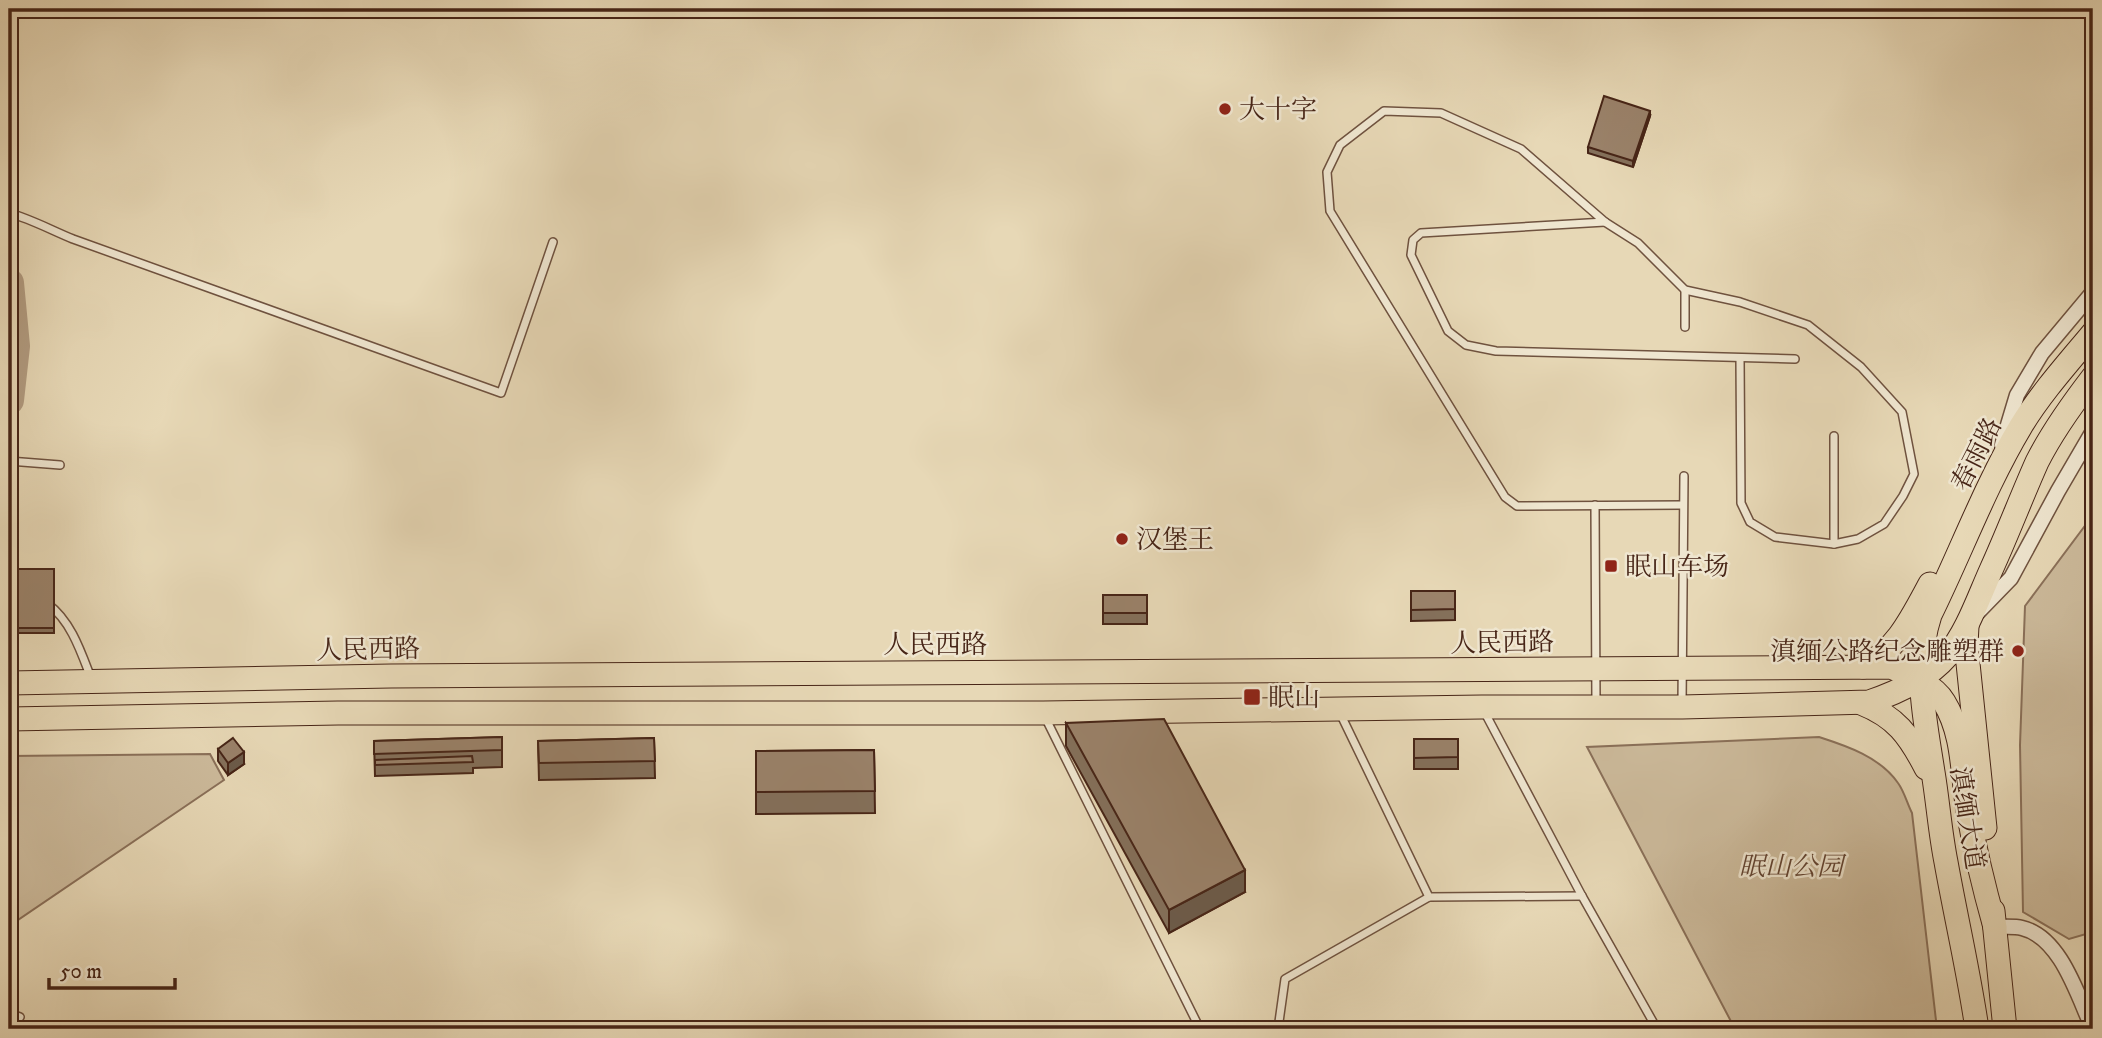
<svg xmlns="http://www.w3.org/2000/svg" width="2102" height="1038" font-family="'IM FELL DW Pica','Noto Serif SC',serif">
<rect width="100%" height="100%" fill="#e7d8b6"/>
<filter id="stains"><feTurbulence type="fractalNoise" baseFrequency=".00286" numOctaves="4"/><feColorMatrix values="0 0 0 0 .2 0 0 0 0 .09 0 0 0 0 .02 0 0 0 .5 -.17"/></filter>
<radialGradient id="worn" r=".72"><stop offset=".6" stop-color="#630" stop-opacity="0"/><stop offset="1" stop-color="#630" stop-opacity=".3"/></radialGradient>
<g fill="#ccba9b" stroke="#8a7059" stroke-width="2">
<path d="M2093,515v417l-24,7 -46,-27 -3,-167 5,-139z"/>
<path d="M1819,737c28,9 61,20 79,46 6,8 9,20 14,30l25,216h-202l-148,-282z"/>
<path d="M210,754l14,26 -215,146v-170z"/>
</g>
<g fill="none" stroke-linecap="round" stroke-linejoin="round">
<path stroke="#b19b80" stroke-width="30" d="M9,283l6,63 -6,54"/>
<g stroke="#6f523f" stroke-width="10">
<g id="service">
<path d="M9,213c22,6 42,17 64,26l428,154 52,-151"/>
<path d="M1605,222l-184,11 -8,7 -2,15 37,76 18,14 30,6 299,8"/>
<path d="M1685,290v37"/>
<path d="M1834,436v108"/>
<path d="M9,461l51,4"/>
<path d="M1595,505l1,199"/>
<path d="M1683,505l-166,1 -12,-9 -175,-286 -3,-39 13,-27 44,-34 57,2 80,36 84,73 33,21 47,47 55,12 68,23 53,42 41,45 12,62 -11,22 -19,28 -26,15 -24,5 -59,-7 -25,-15 -9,-19 -1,-145"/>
<path d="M48,604c23,17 33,48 43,74"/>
<path d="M1682,703l2,-227"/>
<path d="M1339,711l90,186 153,-1"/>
<path d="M1484,711l98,185 75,133"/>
<path d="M1045,717l155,312"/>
<path d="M9,1013l11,4"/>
<path d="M1278,1029l7,-50 144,-82"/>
</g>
</g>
<g stroke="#6f523f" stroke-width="17">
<g id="minor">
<path d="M2002,445l15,-50 25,-42 51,-61"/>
<path d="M1978,612l33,-34 47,-87 35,-60"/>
<path d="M1995,927c8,0 19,-1 27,1 39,9 56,69 71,101"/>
</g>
</g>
<g stroke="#472517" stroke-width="25">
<g id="primary">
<path d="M1967,626l-1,18 19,184"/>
<path d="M1863,667c34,-17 49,-50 67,-83"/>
<path d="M9,683l382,-7 1500,-9c17,7 43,18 53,35 20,32 18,73 24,109 7,40 16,77 27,116"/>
<path d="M1861,703c35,14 48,32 65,65"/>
<path d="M9,719l329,-6h705l439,-6h200l187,-5c27,-9 59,-24 78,-46 20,-24 31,-57 44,-86 16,-35 30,-72 46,-108 15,-30 36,-59 56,-85"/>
<path d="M1993,911l12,118"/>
<path d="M1977,1029c-8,-56 -21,-111 -31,-167 -6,-30 -8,-60 -13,-90 -8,-52 -20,-106 -3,-157 31,-63 55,-129 91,-189 20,-33 47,-63 72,-93"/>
</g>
</g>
<use href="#service" stroke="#efe6d0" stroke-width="7"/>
<use href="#minor" stroke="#efe6d0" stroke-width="14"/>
<use href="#primary" stroke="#e7d8b6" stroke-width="23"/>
</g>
<g fill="#84705b" stroke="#472517" stroke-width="2">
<path d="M1650,116l-17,51 -45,-14v-6z"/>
<rect x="9" y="569" width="45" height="64"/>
<path d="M1411,591h44v29l-44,1z"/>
<rect x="1103" y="595" width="44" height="29"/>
<path d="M1066,723l179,169 -76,41 -103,-187z"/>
<path d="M502,737v30l-29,1v5l-98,3 -1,-35z"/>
<path d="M654,738l1,40 -116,2 -1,-39z"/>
<rect x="1414" y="739" width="44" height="30"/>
<path d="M218,749l26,15 -16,11 -10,-14z"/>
<path d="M874,750l1,63 -119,1v-63z"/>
</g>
<g fill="#6c5b4a" stroke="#472517" stroke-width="2">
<path d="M1650,111v5l-17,51v-6z"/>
<path d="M244,752v12l-16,11v-12z"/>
<path d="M1245,870v22l-76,41v-23z"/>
</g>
<g fill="#9a826a" stroke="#472517" stroke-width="2">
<path d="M1604,96l46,15 -17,50 -45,-14z"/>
<rect x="9" y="569" width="45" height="59"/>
<path d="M1411,591h44v18l-44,1z"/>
<rect x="1103" y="595" width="44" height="18"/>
<path d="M1164,719l81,151 -76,40 -103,-187z"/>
<path d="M502,737v13l-128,4v-13z"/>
<path d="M233,738l11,14 -16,11 -10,-14z"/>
<path d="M654,738l1,23 -116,2 -1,-22z"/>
<path d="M1414,739h44v18l-44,1z"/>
<path d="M874,750l1,41 -119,1v-41z"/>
<path d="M472,756l1,6 -98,3v-5z"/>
</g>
<g fill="#8f2418" stroke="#efe6d0" stroke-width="2.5">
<circle cx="1225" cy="109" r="7"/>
<circle cx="1122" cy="539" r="7"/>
<rect x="1604" y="559" width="14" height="14" rx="3.5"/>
<circle cx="2018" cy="651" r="7"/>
<rect x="1243" y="688" width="18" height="18" rx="3.5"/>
</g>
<g text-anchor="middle" stroke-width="5" stroke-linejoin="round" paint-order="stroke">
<g font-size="26" fill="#472517" stroke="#efe6d0" text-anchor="start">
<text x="1239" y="118">大十字</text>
<text x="1136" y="548">汉堡王</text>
<text x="1625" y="575">眠山车场</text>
<text x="2004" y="660" text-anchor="end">滇缅公路纪念雕塑群</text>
<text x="1268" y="706">眠山</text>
</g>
<g font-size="26" fill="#472517" stroke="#efe6d0">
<text transform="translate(1976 454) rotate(-63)" y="9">春雨路</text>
<text transform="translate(1502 642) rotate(-1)" y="9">人民西路</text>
<text x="935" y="653">人民西路</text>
<text transform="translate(368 649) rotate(-1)" y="9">人民西路</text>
<text transform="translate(1968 818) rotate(81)" y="9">滇缅大道</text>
</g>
<g font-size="26" font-style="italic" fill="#624331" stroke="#efe6d0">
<text x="1791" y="875">眠山公园</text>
</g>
</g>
<rect width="2102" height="1038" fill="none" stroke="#e7d8b6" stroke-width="35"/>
<rect x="10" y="10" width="2081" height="1017" fill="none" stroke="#472517" stroke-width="3.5"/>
<rect x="18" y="18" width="2067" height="1003" fill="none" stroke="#472517" stroke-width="2"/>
<path d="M49 978v10h126v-10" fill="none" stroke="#472517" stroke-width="3.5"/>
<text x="60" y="978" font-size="21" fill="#472517" stroke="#efe6d0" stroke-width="5" paint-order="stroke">50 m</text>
<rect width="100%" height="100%" filter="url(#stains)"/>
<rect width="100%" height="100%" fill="url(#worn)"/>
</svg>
